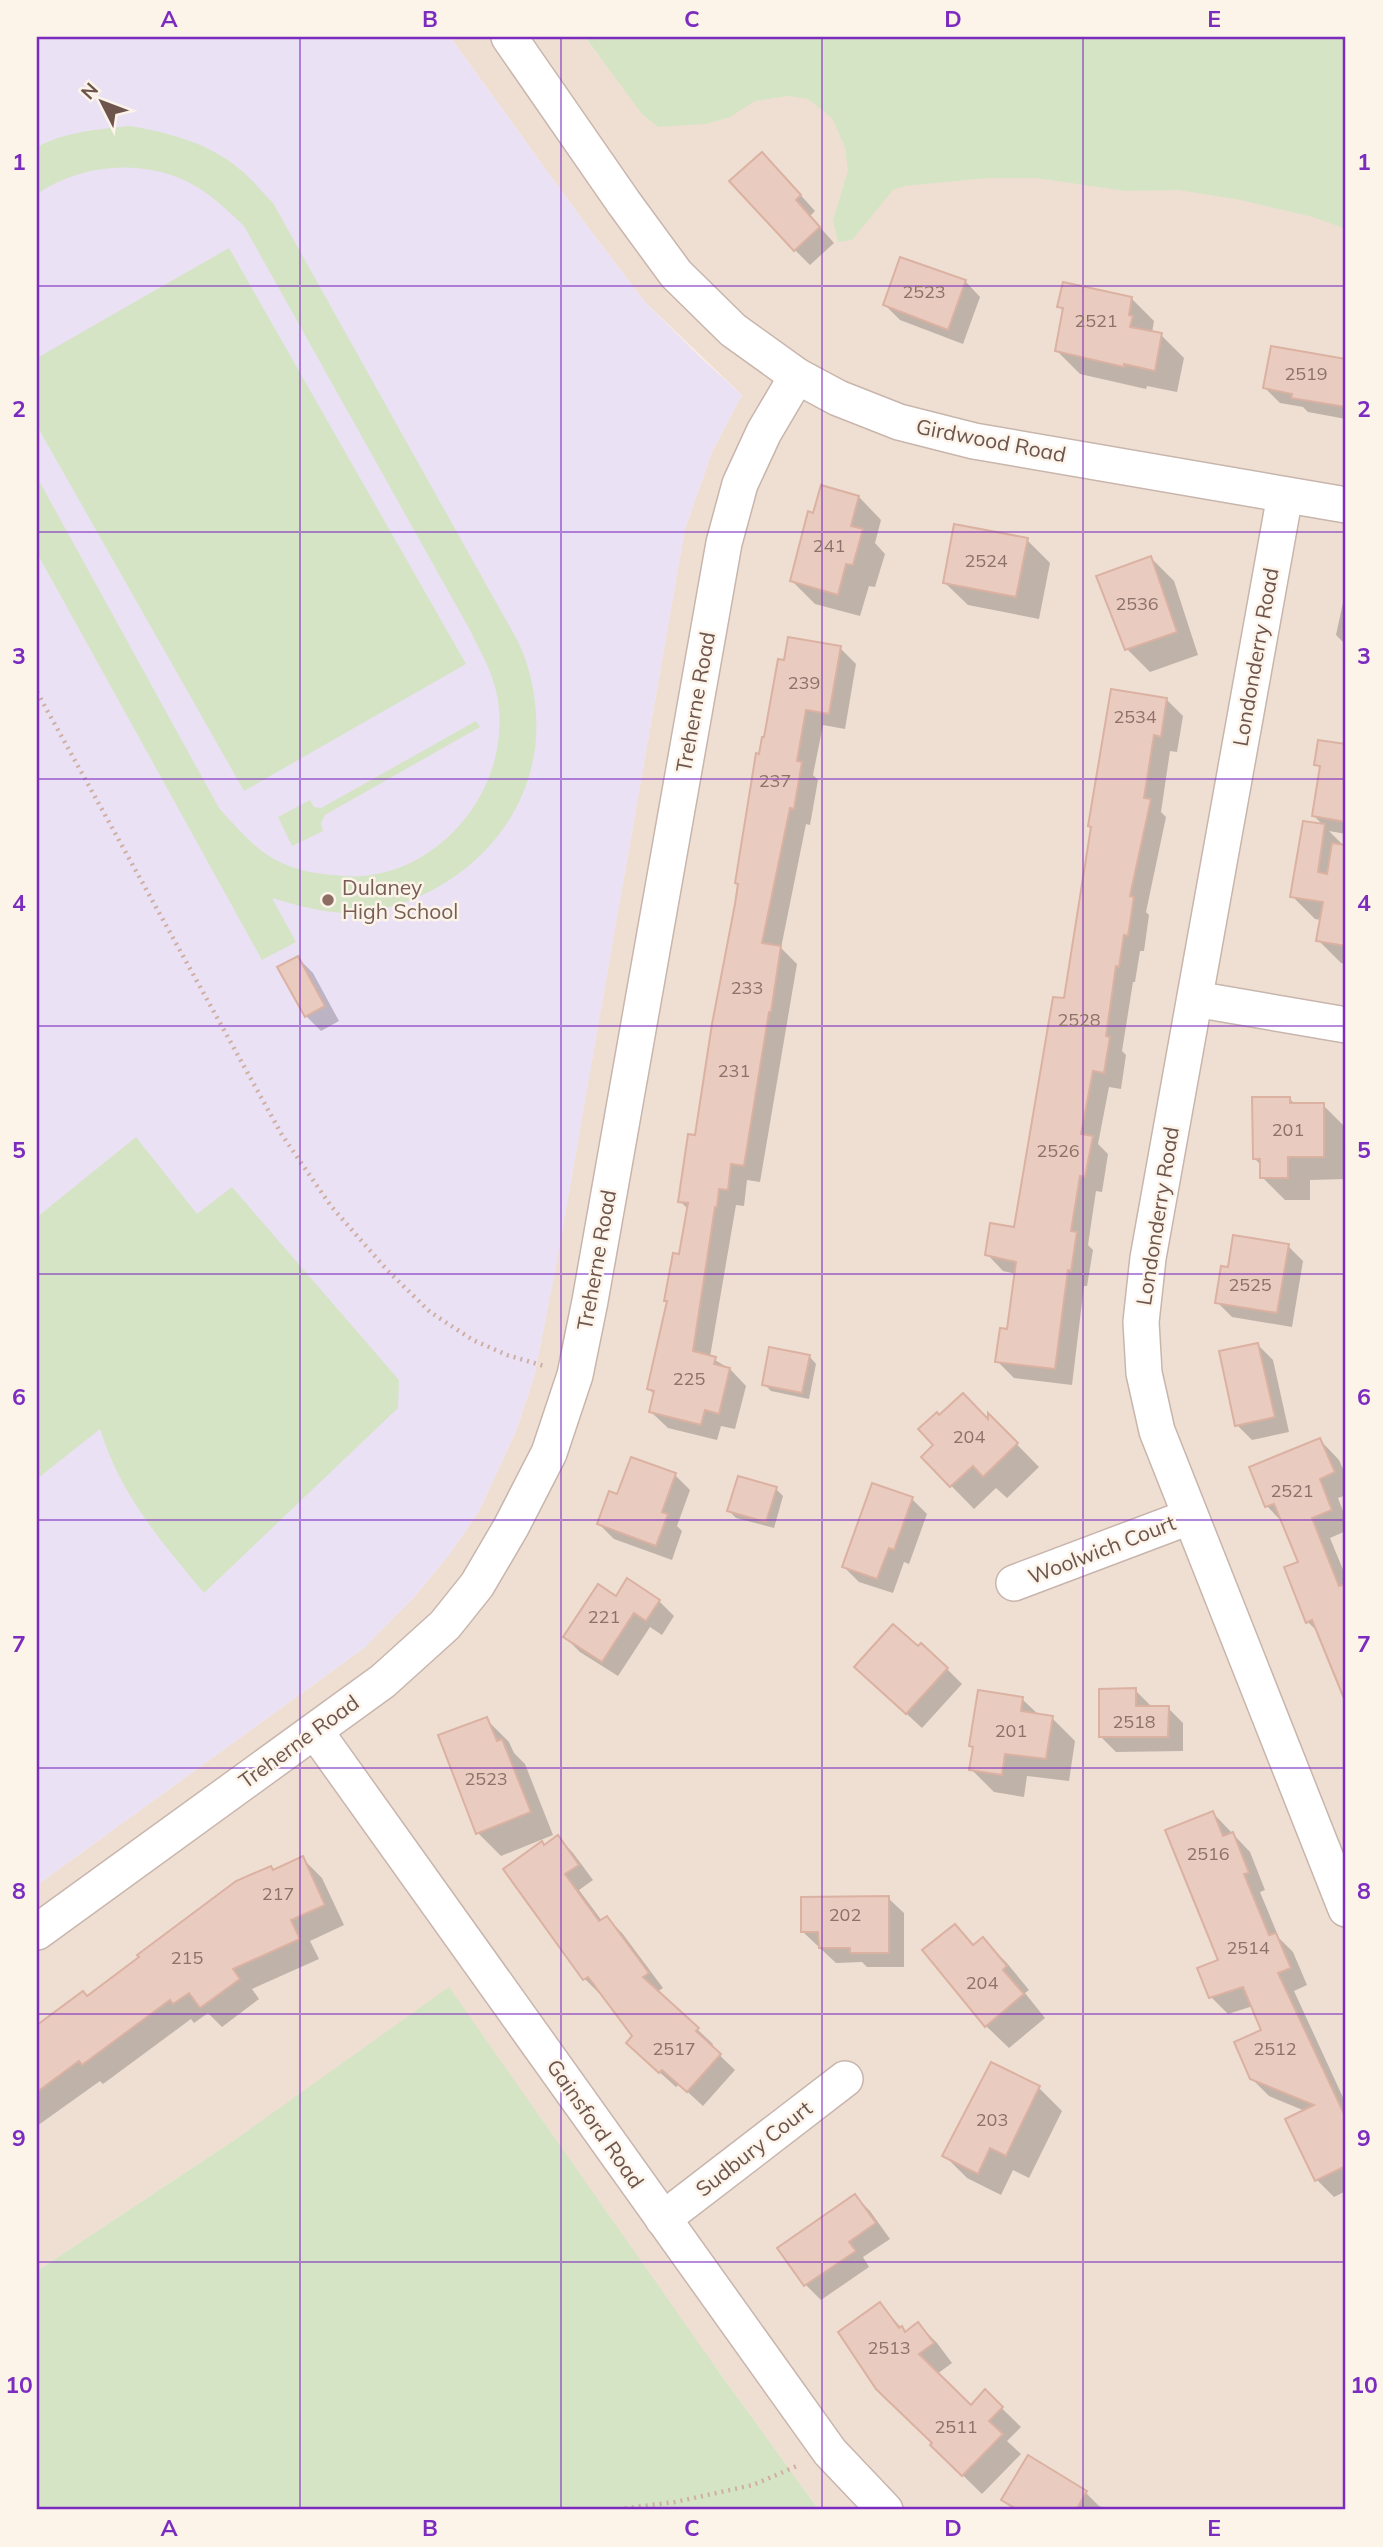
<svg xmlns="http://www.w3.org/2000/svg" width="1383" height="2547" font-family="Mulish,sans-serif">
<rect width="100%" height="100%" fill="#f9eee4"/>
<path fill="#efdfd3" d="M450,37h135l14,19 747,136v2318h-527l-105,-145 -475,-228 -202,134v-386l327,-237 50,-51 35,-42 30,-44 37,-80 18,-54 21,-106 130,-742 27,-77 30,-57 -98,-94 -60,-79z"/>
<path fill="#ebe1f5" d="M37,37h413l134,185 60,79 58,58 40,36 -30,57 -27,77 -130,743 -21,105 -18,54 -37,80 -30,44 -35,42 -50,51 -327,237z"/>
<g fill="#d5e4c5">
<path d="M585,37h761v192l-33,-12 -77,-18 -58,-9 -52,1 -90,-13h-49l-82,8 -12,4 -41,50 -14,2 -5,-22 15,-49 -3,-24 -13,-29 -24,-19 -20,-3 -33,5 -25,16 -24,7 -48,3 -16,-13z"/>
<path d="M130,126c40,7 80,17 112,45 11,9 20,21 31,32l233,417c6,11 13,22 17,33 10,25 15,58 13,85 -6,91 -83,161 -170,174 -32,4 -64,-5 -94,-14l24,44 -34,18 -225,-407v-76l182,331c17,19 33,38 55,51 17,10 41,15 61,16 9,1 19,2 27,1 88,-7 154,-100 134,-185 -4,-20 -16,-40 -25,-59l-227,-406c-17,-16 -34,-33 -56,-44 -48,-23 -107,-18 -151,12v-47c28,-15 61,-18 93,-21z"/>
<path d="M229,248l237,416 -222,127 -207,-365v-68z"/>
<path d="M476,721l4,6 -155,88 -4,8 2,8 -31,15 -14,-29 32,-17 4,7 7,1z"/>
<path d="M136,1137l61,77 35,-27 167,193 -1,28 -194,185c-44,-53 -83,-97 -104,-164l-63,50v-262z"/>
<path d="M449,1987l265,378 105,145h-782v-239l202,-134z"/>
</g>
<g fill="#0003">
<path d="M777,169l38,42 -5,5 24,27 -24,22 -15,-15z"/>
<path d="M965,281l15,16 -17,47 -63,-24 -15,-15z"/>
<path d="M1131,298l23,23 -2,12 9,2 23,23 -7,34 -30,-6 -1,3 -66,-15 -23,-23 7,-39 -5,-6z"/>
<path d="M1272,348l74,13v58l-38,-7 -5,-5 -23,-4 -15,-15z"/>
<path d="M859,497l22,23 -6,23 10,11 -10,33 -6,-1 -9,30 -45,-12 -23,-23 22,-66z"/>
<path d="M1027,540l23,23 -11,56 -71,-14 -23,-22z"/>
<path d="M1151,558l23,23 24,74 -48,17 -23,-23 -28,-72z"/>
<path d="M1345,593l1,1v51l-10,-10z"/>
<path d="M840,648l16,16 -11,65 -22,-4 -10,50 5,5 -8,45 -4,-1 -25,124 16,16 -37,218 -13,-2 -3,26 -8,-1 -26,152 20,12 16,17 -11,43 -14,-3 -4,14 -49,-12 -17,-16 4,-17 -6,-6 32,-133 8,-46 -9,-9 17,-64 63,-381 26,-94z"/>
<path d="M1166,699l17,17 -6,36 -7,-1 -9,61 5,5 -20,95 3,3 -5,36h-4l-5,31h-2l-11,69 4,4 -5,34 -12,-2 -11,57 10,10 -6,38 -6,-1 -8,54 5,5 -6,36h-3l-12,99 -58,-7 -17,-17 12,-30 8,-57 -14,-3 -16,-17 28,-25 50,-229 28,-171z"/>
<path d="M1320,742l26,4v88l-17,-3 17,17 -3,30 3,1v85l-5,-1 -23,-23 3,-20 -6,-1 -23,-23 32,-70 -10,-10 8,-46 -6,-6z"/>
<path d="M298,958l15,15 26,48 -18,10 -15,-15z"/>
<path d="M1289,1098l7,7h27l23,23v51l-36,1v20h-25l-23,-23v-11l-8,-8z"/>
<path d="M1288,1246l15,15 -11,66 -60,-10 -15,-15 12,-33z"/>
<path d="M1258,1345l15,15 16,72 -37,8 -15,-15z"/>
<path d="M809,1356l7,8 -7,35 -38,-8 -7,-7z"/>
<path d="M939,1417l50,5 1,-5 49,50 -32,31 -11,-10 -22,21 -51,-52 13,-12z"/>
<path d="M1320,1440l19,20 7,16v19l-8,3 8,21v12l-16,7 16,39v127l-27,-71 -11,-11 -8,-59 -16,-39 -17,-18z"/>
<path d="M675,1475l15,15 -13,36 5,5 -10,29 -58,-21 -15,-15 19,-28z"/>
<path d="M776,1489l7,7 -9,32 -38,-10 -7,-7z"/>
<path d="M912,1499l15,15 -18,50 -5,-2 -11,31 -34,-11 -15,-15z"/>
<path d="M616,1598l43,3 15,15 -12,19 -12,-8 -32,49 -38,-24 -15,-15z"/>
<path d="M918,1649l29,20 15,15 -40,44 -50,-46z"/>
<path d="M1135,1690l15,15v3h18l15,15v28l-67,1 -15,-15z"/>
<path d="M1022,1699l18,17 12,2 23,23 -6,40 -42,-5 -3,21 -30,-5 -23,-23 3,-20 -3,-4z"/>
<path d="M486,1719l23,23 5,11 11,11 28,71 -52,21 -23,-23z"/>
<path d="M1213,1813l37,39 15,38 -5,2 19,46 14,14 14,33 -13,6 52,113v87l-12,6 -17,-17 -12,-69 -36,-15 -18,-18 13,-47 -11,-25 -25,8 -17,-17 10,-36z"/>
<path d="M558,1837l15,16 20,27 -14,10 23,31 5,-3 15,15 41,55 -6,4 56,52 -2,3 24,23 -32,36 -24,-22 -3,3 -32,-29 -9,-21 -33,-44 -2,1 -15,-15 -43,-136 3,3z"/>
<path d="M302,1858l20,20 22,47 -34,16 9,18 -67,30 7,10 -37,28 -14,-14 -14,10 -3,-4 -88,65 -3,-3 -63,45v-90l50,-39 187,-126z"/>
<path d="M888,1898l16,15v54h-37l-5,-5 -26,1 -33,-31z"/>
<path d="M955,1926l20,20 8,-6 23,22 23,28 -4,3 20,25 -36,30 -23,-22z"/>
<path d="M992,2065l47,23 23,23 -33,67 -16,-8 -12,25 -34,-17 -22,-22z"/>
<path d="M855,2196l15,15 20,28 -27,18 6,10 -48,33 -15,-15 -26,-36z"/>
<path d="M880,2304l26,29 12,-9 19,19 15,20 -15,11 34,33 14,-15 36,35 -14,14 14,13 -39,40 -45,-44z"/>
<path d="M1028,2458l58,35 13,13 11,4h-96l-11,-11z"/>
</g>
<g fill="#eacbbf" stroke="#dbb1a2" stroke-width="2">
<path d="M762,152l39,43 -5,5 24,27 -26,24 -65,-70z"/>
<path d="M900,257l66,23 -18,50 -65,-25z"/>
<path d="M1063,282l69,15 -3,18 4,1 -3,11 32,6 -7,38 -31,-7v3l-69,-16 8,-43 -6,-1z"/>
<path d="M1271,346l75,13v48l-55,-9 1,-4 -29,-6z"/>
<path d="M821,485l38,11 -8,30 12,3 -10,36 -7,-1 -8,31 -48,-14 18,-70 5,2z"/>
<path d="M954,524l74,14 -12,59 -73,-14z"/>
<path d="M1151,556l26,76 -52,18 -29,-74z"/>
<path d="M788,637l53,9 -12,68 -23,-4 -9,51 5,1 -8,47 -4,-1 -28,135 19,3 -10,66h-2l-25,154 -13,-2 -3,26 -9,-1 -2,18h-2l-22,144 23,6 -2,7 16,4 -11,46 -14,-4 -4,15 -52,-13 5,-21 -7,-2 20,-88h-3l9,-48 6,1 9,-51 -10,-1 10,-68 7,1 17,-111 23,-120 3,-20 -3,-1 21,-130 3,1 3,-17h2l14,-78 6,1z"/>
<path d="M1111,689l56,9 -6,39 -7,-2 -10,63 7,1 -21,97 4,1 -6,39 -4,-1 -5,32 -3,-1 -10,70 4,1 -6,36 -11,-2 -12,63 12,2 -8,41 -5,-1 -9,55 6,1 -6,39 -3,-1 -13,99 -60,-7 5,-34 7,1 9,-67 -31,-7 5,-32 24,4 39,-230 11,1 27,-171 -3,-1z"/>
<path d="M1318,740l28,4v78l-34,-6 8,-50 -6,-1z"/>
<path d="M1303,821l22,3 -7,48 9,2 5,-31 14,2v101l-30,-5 7,-39 -33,-5z"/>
<path d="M298,956l27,50 -20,11 -28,-50z"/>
<path d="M1252,1097h38v6h34v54h-36v21h-28v-19h-7z"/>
<path d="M1233,1235l56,9 -12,69 -62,-10 6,-37 7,1z"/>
<path d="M1258,1343l17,74 -40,9 -16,-75z"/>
<path d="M769,1347l41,8 -8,38 -40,-8z"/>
<path d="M963,1393l25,26v-6l30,30 -35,34 -10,-11 -23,21 -29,-30 12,-12 -15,-16 19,-17 2,3z"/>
<path d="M1320,1438l15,34 -15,7 12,31 -20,8 27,68 7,-2 -1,117 -33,-81 -6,3 -22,-56 14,-5 -24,-58 -9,3 -16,-40z"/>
<path d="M631,1457l45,16 -14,39 6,2 -12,32 -59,-22 12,-33 8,3z"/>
<path d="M738,1476l39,11 -11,35 -39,-11z"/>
<path d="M872,1483l41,14 -19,53 -5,-2 -12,31 -35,-12z"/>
<path d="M627,1578l33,22 -14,21 -12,-8 -32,49 -39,-25 35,-53 18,12z"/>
<path d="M893,1624l25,22 3,-3 27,25 -42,46 -52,-47z"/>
<path d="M1136,1688v18h33l-1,31h-69v-48z"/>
<path d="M978,1690l45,7 -2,14 32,5 -7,43 -41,-5 -3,21 -33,-5 4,-23 -4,-1z"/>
<path d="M487,1717l10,24 5,-2 29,73 -55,22 -38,-99z"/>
<path d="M1213,1811l10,25 10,-4 16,41 -5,1 25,61 7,-2 15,35 -13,5 68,145v48l-31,15 -30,-62 29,-14 -64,-26 -16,-37 27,-12 -18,-43 -34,11 -12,-30 21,-8 -53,-130z"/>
<path d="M558,1835l21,30 -14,9 34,47 8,-5 42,57 -6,4 56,51 -3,3 25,23 -34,38 -25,-22 -3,3 -33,-30 6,-7 -44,-59 -5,3 -80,-111 39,-28 2,4z"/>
<path d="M303,1856l22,49 -34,15 9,19 -67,30 7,10 -40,29 -11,-15 -16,11 -3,-4 -88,65 -3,-4 -42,31v-67l46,-34 4,5 52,-39 -2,-2 99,-74 35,-15 2,4z"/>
<path d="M889,1896v57h-39v-5h-31l-1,-16h-17v-35z"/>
<path d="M955,1924l18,21 10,-8 24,29 -4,4 21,24 -39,33 -63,-77z"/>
<path d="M991,2062l49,24 -34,70 -16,-8 -12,26 -36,-18z"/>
<path d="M855,2194l21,29 -27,19 7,9 -52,35 -27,-38z"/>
<path d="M880,2302l19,26 3,-2 3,6 13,-10 16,21 -15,11 52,51 14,-16 18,18 -14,14 14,13 -41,42 -32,-31 2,-2 -56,-54 -38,-57z"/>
<path d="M1028,2455l59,36 -11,19h-58l-17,-10z"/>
</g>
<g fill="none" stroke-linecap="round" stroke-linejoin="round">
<g stroke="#c8b5ac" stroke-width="38">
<g id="minor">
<path d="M509,37l115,166 52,71 57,56 64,46 41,22 61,24 75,19 372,64"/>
<path d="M1285,495l-137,763 -7,64 3,51 13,58 189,478"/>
<path d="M1195,999l151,26"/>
<path d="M1014,1583l175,-66"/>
<path d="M315,1731l515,721 55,58"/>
<path d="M37,1932l346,-251 62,-56 32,-40 34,-58 38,-74 26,-78 15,-74 134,-758 16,-59 24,-52 33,-56"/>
<path d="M663,2219l182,-140"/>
</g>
</g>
<g stroke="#cfafa3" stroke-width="4.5" stroke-dasharray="2 5" stroke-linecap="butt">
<path d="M37,692l245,443 49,71 56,64 43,42 43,28 34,15 37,11"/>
<path d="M611,2510l64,-8 78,-17 46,-20"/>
</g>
<use href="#minor" stroke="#fff" stroke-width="35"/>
</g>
<path fill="none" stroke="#7b2cbf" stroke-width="2" stroke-opacity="0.55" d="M300,37v2473M561,37v2473M822,37v2473M1083,37v2473M37,286h1309M37,532h1309M37,779h1309M37,1026h1309M37,1274h1309M37,1520h1309M37,1768h1309M37,2014h1309M37,2262h1309"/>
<circle fill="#8d6e63" stroke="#fcf3e9" stroke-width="2.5" cx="328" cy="900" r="7"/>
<g text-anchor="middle" stroke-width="5" stroke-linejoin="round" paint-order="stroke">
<g font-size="18" fill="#8c726a">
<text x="924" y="298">2523</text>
<text x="1096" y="327">2521</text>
<text x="1306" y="380">2519</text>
<text x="829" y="552">241</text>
<text x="986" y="567">2524</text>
<text x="1137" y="610">2536</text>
<text x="804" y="689">239</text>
<text x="1135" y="723">2534</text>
<text x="775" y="787">237</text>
<text x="747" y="994">233</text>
<text x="1079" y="1026">2528</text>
<text x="734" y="1077">231</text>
<text x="1288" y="1136">201</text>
<text x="1058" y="1157">2526</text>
<text x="1250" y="1291">2525</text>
<text x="689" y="1385">225</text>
<text x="969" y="1443">204</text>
<text x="1292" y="1497">2521</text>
<text x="604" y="1623">221</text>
<text x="1134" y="1728">2518</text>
<text x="1011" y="1737">201</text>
<text x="486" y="1785">2523</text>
<text x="1208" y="1860">2516</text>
<text x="278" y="1900">217</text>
<text x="845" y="1921">202</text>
<text x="1248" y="1954">2514</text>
<text x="187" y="1964">215</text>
<text x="982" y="1989">204</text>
<text x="674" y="2055">2517</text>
<text x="1275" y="2055">2512</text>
<text x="992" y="2126">203</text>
<text x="889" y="2354">2513</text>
<text x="956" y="2433">2511</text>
</g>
<g font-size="21" fill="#6d554d" stroke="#fcf3e9">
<text transform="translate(991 441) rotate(11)" y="7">Girdwood Road</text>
<text transform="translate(1256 657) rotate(-80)" y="7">Londonderry Road</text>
<text transform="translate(696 702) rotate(-80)" y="7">Treherne Road</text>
<text transform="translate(1158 1216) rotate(-81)" y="7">Londonderry Road</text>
<text transform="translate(597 1260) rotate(-80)" y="7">Treherne Road</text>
<text transform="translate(1102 1550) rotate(-21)" y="7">Woolwich Court</text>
<text transform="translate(299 1742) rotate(-36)" y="7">Treherne Road</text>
<text transform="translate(595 2124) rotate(55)" y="7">Gainsford Road</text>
<text transform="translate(754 2149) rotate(-38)" y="7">Sudbury Court</text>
</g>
<g font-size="21" fill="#785e54" stroke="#fcf3e9" text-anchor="start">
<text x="342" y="895">Dulaney<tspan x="342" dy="24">High School</tspan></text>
</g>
</g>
<rect width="1383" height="2547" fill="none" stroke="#fcf3e9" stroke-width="77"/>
<g transform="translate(102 102) rotate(312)" stroke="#fcf3e9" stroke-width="5" paint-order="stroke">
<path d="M0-5L12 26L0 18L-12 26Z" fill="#6d554d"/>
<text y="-10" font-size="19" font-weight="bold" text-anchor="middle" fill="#6d554d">N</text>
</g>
<rect x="38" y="38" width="1306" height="2470" fill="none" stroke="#7b2cbf" stroke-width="2.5"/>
<g font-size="23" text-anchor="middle" font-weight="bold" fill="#7b2cbf">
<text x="169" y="27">A</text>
<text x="430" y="27">B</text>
<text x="692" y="27">C</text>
<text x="953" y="27">D</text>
<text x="1214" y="27">E</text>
<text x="19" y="170">1</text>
<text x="1364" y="170">1</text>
<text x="19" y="417">2</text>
<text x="1364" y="417">2</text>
<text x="19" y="664">3</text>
<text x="1364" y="664">3</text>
<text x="19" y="911">4</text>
<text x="1364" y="911">4</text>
<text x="19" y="1158">5</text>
<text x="1364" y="1158">5</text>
<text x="19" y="1405">6</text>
<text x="1364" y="1405">6</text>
<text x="19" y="1652">7</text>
<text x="1364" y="1652">7</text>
<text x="19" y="1899">8</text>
<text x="1364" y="1899">8</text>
<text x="19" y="2146">9</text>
<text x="1364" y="2146">9</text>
<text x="19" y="2393">10</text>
<text x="1364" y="2393">10</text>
<text x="169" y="2536">A</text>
<text x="430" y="2536">B</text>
<text x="692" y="2536">C</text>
<text x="953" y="2536">D</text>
<text x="1214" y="2536">E</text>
</g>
</svg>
